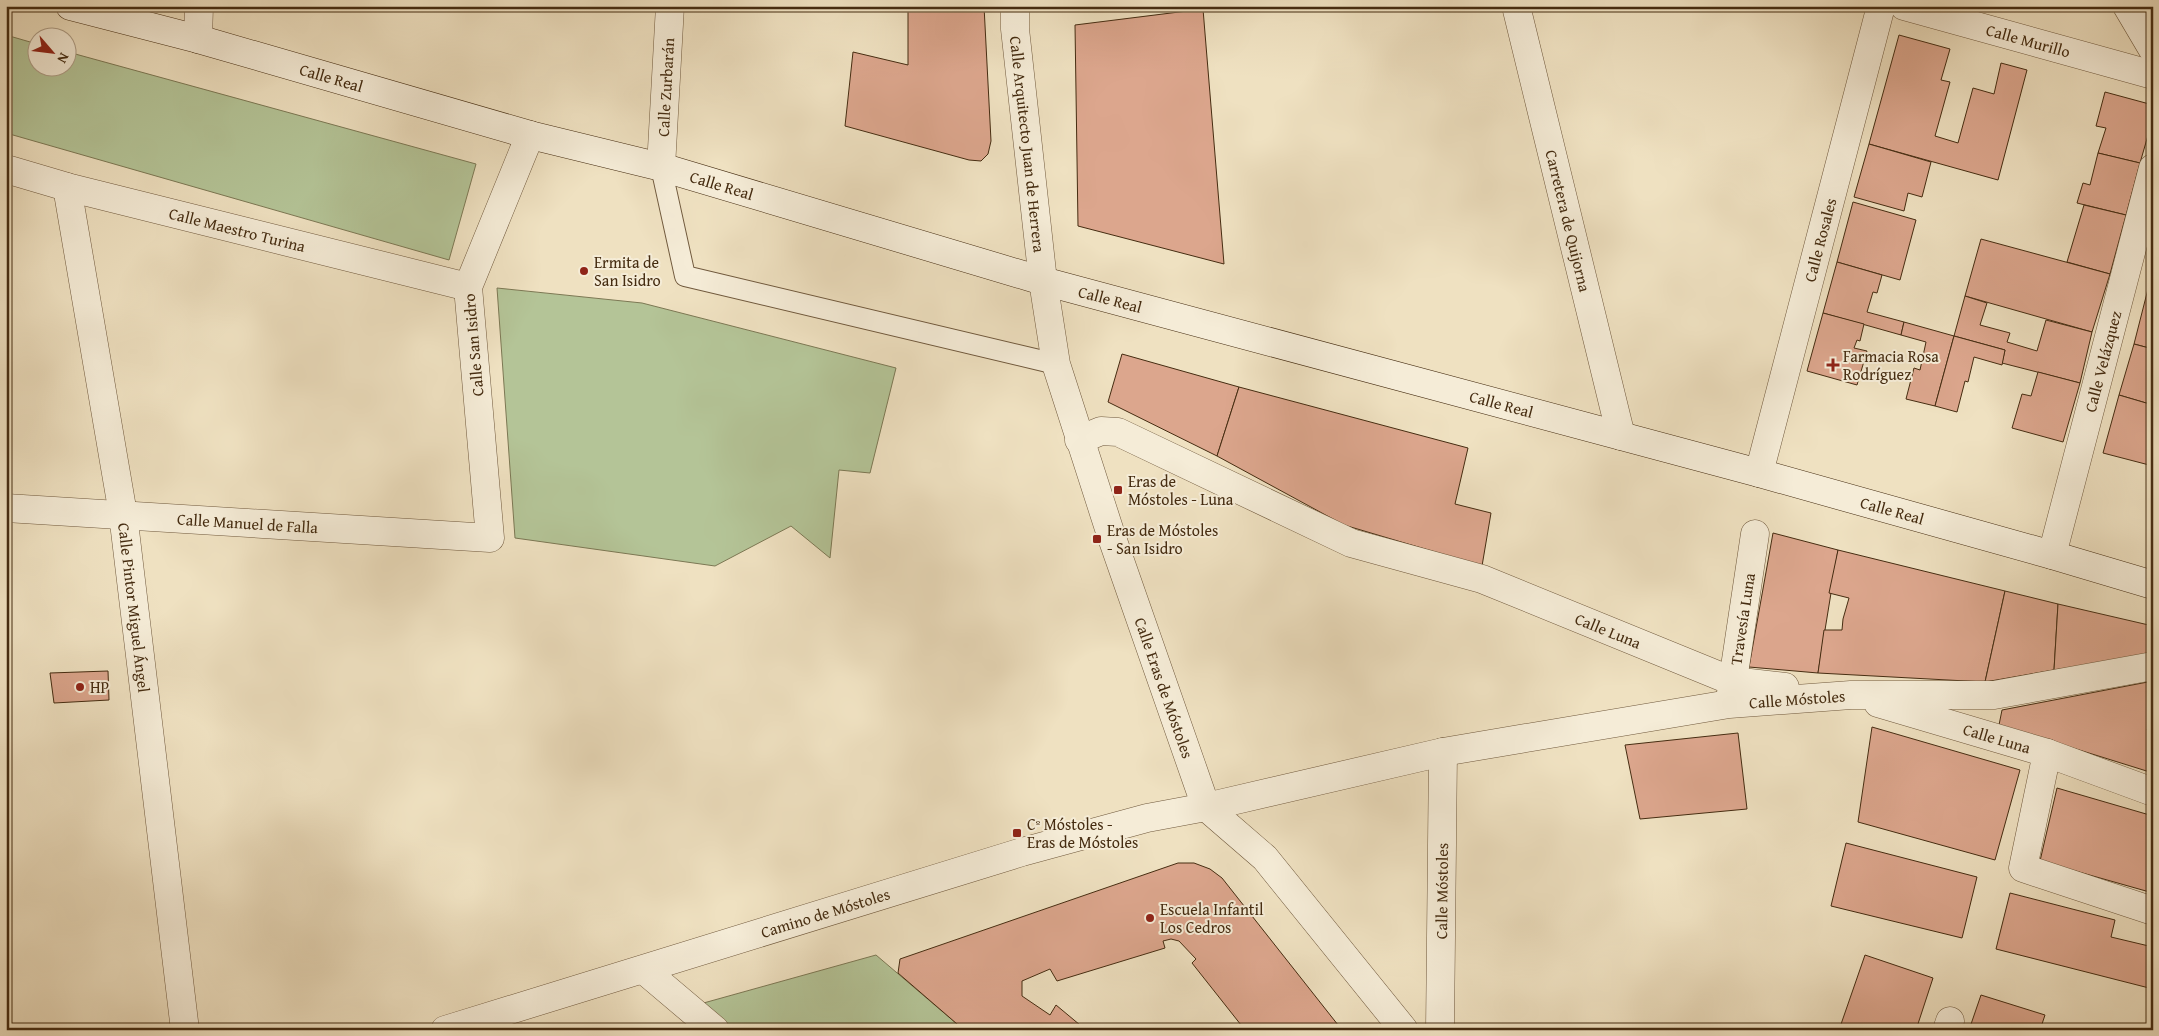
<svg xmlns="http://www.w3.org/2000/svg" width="2159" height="1036" font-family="'Gentium Book Plus',serif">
<rect width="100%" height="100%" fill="#efe1c1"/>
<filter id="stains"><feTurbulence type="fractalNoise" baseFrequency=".004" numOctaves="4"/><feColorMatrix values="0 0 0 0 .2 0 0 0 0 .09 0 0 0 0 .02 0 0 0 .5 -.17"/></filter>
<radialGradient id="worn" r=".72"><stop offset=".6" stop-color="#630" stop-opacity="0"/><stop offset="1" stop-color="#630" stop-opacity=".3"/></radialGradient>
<g fill="#b4c497" stroke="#7c7854">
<path d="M6,35l31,9 1,24h30v-16l408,112 -27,96 -443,-127z"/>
<path d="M497,288l145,15 254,65 -26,105 -31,-3 -9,88 -39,-32 -76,40 -200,-28z"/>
<path d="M876,955l88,75h-234l-30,-26z"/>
</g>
<g fill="#dca68d" stroke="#452c11">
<path d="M908,6h76l7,135 -3,13 -7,7 -12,-1 -124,-34 8,-74 55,13z"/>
<path d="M1203,9l21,255 -146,-38 -3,-201z"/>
<path d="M1899,35l51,14 -9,31 9,2 -15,54 23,7 15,-55 21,6 7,-31 26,7 -29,110 -129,-36z"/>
<path d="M2105,92l48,13v13l-13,45 -42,-10 8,-25 -10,-2z"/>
<path d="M1869,144l62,18 -9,35 -14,-4 -4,18 -50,-14z"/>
<path d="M2098,153l42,10 -14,52 -49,-12 6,-20 7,2z"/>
<path d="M1853,202l63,18 -16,60 -63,-18z"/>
<path d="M2084,205l42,10 -16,59 -43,-12z"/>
<path d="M1981,239l129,35 -18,58 -127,-36z"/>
<path d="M1837,262l45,13 -5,18 -4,-1 -6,20 37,10 -3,13 -78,-22z"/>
<path d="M2149,285l4,1v63l-19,-5z"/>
<path d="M1965,296l22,7 -7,22 30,8 -3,9 30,9 9,-31 46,12 -12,51 -78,-20 3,-13 -51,-14z"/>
<path d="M1823,313l41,11 -4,17 -3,-1 -3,8 13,3 -10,34 -50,-14z"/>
<path d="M1904,322l50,14 -19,70 -29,-7 8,-31 6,2 6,-28 -25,-7z"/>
<path d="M1954,336l51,14 -3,15 -28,-8 -6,25 -3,-1 -8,31 -22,-6z"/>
<path d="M2134,344l19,5v56l-34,-10z"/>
<path d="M1122,354l117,33 -22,69 -109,-54z"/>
<path d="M2038,372l42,11 -17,59 -51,-14 10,-34 9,2z"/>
<path d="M1239,387l229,61 -13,56 36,9 -9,53 -138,-41 -127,-69z"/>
<path d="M2119,395l34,10v61l-50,-13z"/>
<path d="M1773,533l65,17 -20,123 -69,-6z"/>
<path d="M1838,550l167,41 -20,91 -167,-9 6,-43h18l1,-11 6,-21 -20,-5z"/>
<path d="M2005,591l53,13 -4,66 -69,12z"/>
<path d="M2058,604l95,22v29l-99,15z"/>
<path d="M108,671l1,29 -55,3 -4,-30z"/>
<path d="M2153,681v39l-6,10 6,2v41l-154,-48 3,-15z"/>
<path d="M1872,727l148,43 -25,90 -137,-38z"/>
<path d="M1738,733l9,76 -107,10 -15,-74z"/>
<path d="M2057,788l96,28v77l-113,-32z"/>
<path d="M1846,843l131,34 -15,61 -131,-32z"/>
<path d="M1178,863h16l16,6 12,9 120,152h-97l-53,-67 4,-4 -17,-18 -8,-2 -8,2 2,7 -108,33 -7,-12 -28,12v15l28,19 6,-10 30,25h-122l-66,-57 2,-14z"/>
<path d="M2010,893l105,27 -4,17 42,10v42l-157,-40z"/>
<path d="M1865,955l68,23 -17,52h-77z"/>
<path d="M1981,995l64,20 -5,15h-71z"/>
</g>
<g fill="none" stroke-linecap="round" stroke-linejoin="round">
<g stroke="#70593d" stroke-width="22">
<path id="lane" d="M661,167l24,109 371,88"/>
</g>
<g stroke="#70593d" stroke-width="29">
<g id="street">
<path id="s1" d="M1015,6v23l28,252 13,83 55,171 95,272 59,51 139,172"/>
<path id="s2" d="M1516,6l105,430"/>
<path id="s3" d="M1904,6l249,69"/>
<path d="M2127,6l26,44"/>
<path d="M198,39l1,-33"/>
<path id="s4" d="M661,167l9,-161"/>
<path id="s5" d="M6,169l61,18 401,100"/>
<path id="s6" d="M67,187l56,327 62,516"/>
<path id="s7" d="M1079,440l22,-9 17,1 233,111 131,36 250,102 53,6"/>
<path id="s8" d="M1759,473l122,-467"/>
<path id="s9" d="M6,508l484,30 -22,-251 62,-152"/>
<path id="s10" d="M2052,555l101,-387"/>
<path id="s11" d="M1730,700l25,-166"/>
<path id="s12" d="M1878,703l169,50 106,39"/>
<path d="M2047,753l-24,115 130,43"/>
<path d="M644,970l71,60"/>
<path id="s13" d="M445,1030l577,-178 125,-34 59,-11 237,-55 286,-48 122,-9h143l159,-29"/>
<path id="s14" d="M1440,1030l3,-278"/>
<path d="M1947,1030l3,-9"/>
</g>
</g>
<g stroke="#452c11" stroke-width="29">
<g id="secondary">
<path id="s15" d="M70,6l128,33 332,96 131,32 382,114 716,192 293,82 101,30"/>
</g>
</g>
<use href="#lane" stroke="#f5ecd7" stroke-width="20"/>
<use href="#street" stroke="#f5ecd7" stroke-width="28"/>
<use href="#secondary" stroke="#f5ecd7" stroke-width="28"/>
</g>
<g fill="#8f2418" stroke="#f5ecd7" stroke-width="2">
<circle cx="584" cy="271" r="5"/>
<path d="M1830.5 357.5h5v5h5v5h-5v5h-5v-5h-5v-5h5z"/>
<rect x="1113" y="485" width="10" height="10" rx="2.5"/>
<rect x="1092" y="534" width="10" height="10" rx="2.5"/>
<circle cx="80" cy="687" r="5"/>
<rect x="1012" y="828" width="10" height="10" rx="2.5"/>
<circle cx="1150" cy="918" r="5"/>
</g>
<g text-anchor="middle" stroke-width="4" stroke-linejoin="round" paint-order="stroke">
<g font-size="16" fill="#452c11" stroke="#f5ecd7">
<text dy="6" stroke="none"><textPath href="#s3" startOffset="129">Calle Murillo</textPath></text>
<text dy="6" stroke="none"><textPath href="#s15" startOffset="271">Calle Real</textPath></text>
<text dy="6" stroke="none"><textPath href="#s4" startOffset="80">Calle Zurbarán</textPath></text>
<text dy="6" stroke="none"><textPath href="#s1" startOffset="139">Calle Arquitecto Juan de Herrera</textPath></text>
<text dy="6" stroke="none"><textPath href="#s15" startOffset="676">Calle Real</textPath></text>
<text dy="6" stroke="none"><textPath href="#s2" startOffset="221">Carretera de Quijorna</textPath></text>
<text dy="6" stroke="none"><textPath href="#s5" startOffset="239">Calle Maestro Turina</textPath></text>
<text dy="6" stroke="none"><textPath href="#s8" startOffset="241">Calle Rosales</textPath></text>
<text dy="6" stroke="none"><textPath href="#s15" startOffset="1081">Calle Real</textPath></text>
<text transform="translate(473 345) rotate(-95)" y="6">Calle San Isidro</text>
<text dy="6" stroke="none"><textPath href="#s10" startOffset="200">Calle Velázquez</textPath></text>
<text dy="6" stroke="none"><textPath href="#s15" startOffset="1486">Calle Real</textPath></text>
<text dy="6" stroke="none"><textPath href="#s15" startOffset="1891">Calle Real</textPath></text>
<text dy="6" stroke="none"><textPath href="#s9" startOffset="242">Calle Manuel de Falla</textPath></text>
<text dy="6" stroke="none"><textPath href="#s6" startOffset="426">Calle Pintor Miguel Ángel</textPath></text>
<text dy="6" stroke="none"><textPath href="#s11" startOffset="82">Travesía Luna</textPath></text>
<text dy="6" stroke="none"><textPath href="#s7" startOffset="571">Calle Luna</textPath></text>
<text dy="6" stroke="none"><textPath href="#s1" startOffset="702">Calle Eras de Móstoles</textPath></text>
<text dy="6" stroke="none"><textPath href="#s13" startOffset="1395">Calle Móstoles</textPath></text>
<text dy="6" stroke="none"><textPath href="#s12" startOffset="124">Calle Luna</textPath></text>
<text dy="6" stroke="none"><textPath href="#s14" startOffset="139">Calle Móstoles</textPath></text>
<text dy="6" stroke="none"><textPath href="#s13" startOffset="398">Camino de Móstoles</textPath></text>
</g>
<g font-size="16" fill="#452c11" stroke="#f5ecd7" text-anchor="start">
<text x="594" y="268">Ermita de<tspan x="594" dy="18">San Isidro</tspan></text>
<text x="1843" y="362">Farmacia Rosa<tspan x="1843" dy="18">Rodríguez</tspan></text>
<text x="1128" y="487">Eras de<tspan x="1128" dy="18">Móstoles - Luna</tspan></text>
<text x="1107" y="536">Eras de Móstoles<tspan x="1107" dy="18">- San Isidro</tspan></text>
<text x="90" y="693">HP</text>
<text x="1027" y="830">Cº Móstoles -<tspan x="1027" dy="18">Eras de Móstoles</tspan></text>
<text x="1160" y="915">Escuela Infantil<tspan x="1160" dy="18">Los Cedros</tspan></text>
</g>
</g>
<rect width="2159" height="1036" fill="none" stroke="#efe1c1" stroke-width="25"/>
<rect x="8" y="8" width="2144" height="1021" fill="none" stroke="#452c11" stroke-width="2.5"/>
<rect x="12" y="12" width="2134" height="1011" fill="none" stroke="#452c11"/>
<g transform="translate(52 52) rotate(118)"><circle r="24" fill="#f5ecd7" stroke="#af9f88"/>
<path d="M0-4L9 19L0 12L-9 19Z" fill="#8f2418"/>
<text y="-8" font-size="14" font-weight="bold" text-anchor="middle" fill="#452c11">N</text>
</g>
<rect width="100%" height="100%" filter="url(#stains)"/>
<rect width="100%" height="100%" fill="url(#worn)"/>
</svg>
